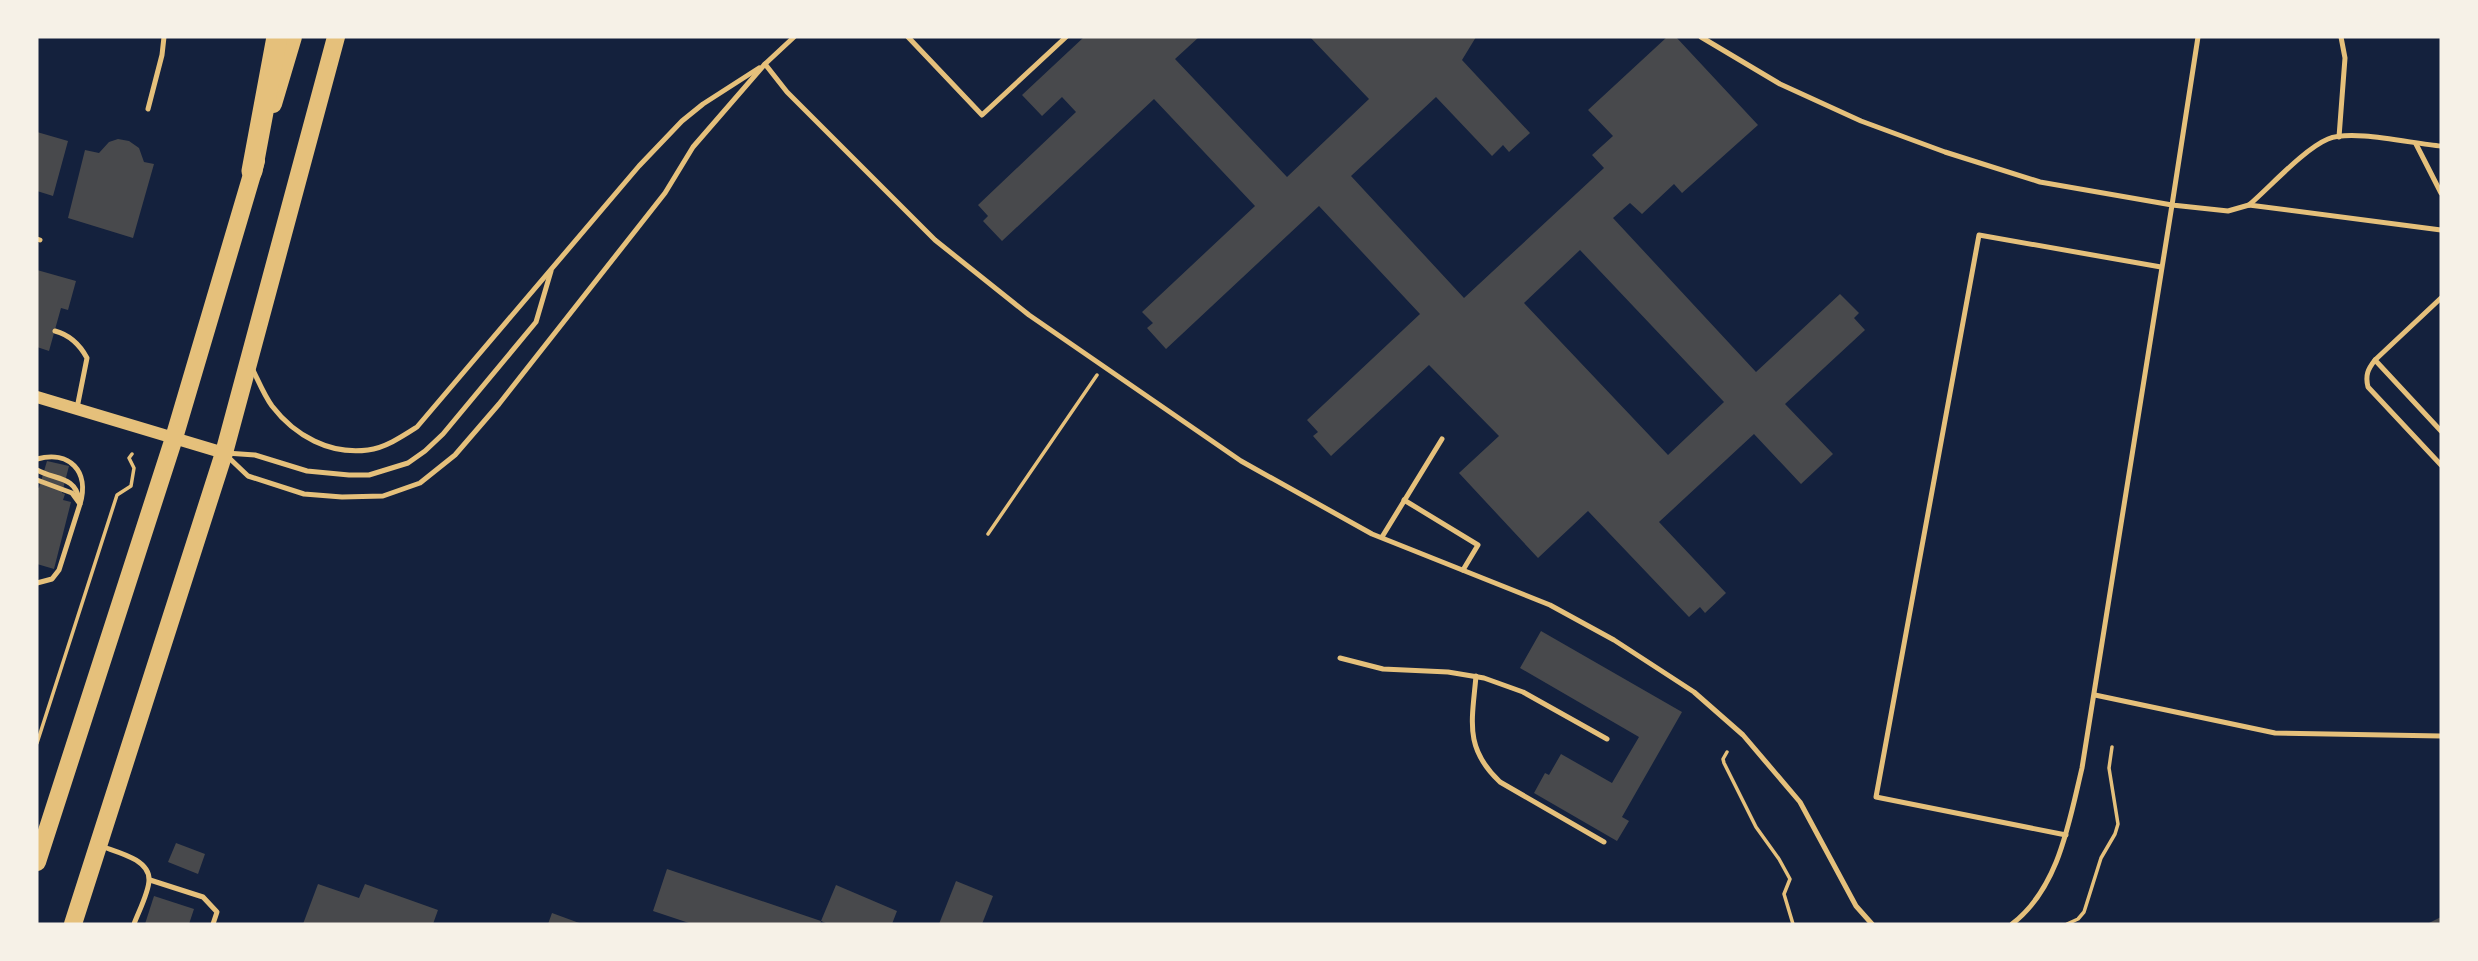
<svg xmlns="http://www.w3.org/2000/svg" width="2478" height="961" font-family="Rubik,sans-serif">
<rect width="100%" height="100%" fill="#14213d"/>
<g fill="#48494c" fill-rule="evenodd">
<path d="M1084,37h115l-24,22 112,118 82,-78 -59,-62h166l-14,23 68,73 -21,19 -6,-7 -11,11 -56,-59 -85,79 113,122 140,-130 -12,-13 21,-19 -25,-26 79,-73h9l82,88 -76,68 -8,-9 -32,30 -12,-11 -17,15 143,154 84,-78 19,19 -5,5 11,12 -80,74 48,50 -32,30 -47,-50 -95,88 67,71 -21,20 -5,-6 -11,10 -101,-106 -50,47 -79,-85 40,-37 -70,-71 -98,91 -18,-20 5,-4 -11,-12 113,-106 -101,-108 -153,143 -19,-21 6,-5 -11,-11 113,-106 -101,-107 -152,142 -19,-20 5,-5 -10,-11 98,-93 -14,-15 -20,19 -20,-21zM1580,250l144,152 -56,53 -144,-152z"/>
<path d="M37,132l31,9 -15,55 -16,-5z"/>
<path d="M118,139l11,2 10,7 5,14 10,2 -21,74 -65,-20 17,-68 14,3 10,-11z"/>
<path d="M37,270l39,11 -8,29 -7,-2 -12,43 -12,-4z"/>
<path d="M47,461l22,5 -7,27 3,1 -2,6 8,2 -17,67 -17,-5v-77l2,1z"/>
<path d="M1541,631l141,81 -60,105 7,4 -12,20 -83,-48 11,-20 4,2 12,-21 51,29 27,-46 -119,-69z"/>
<path d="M176,843l29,11 -7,20 -30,-12z"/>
<path d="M667,869l154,52 15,-36 61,26 -5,13h-64l-7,-3 -1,3h-128l-39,-13z"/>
<path d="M956,881l37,15 -11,28h-43z"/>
<path d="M318,884l41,14 6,-14 73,26 -5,14h-130z"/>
<path d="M154,896l40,13 -5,15h-44z"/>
<path d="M552,913l30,11h-34z"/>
<path d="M2441,917v7h-14z"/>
</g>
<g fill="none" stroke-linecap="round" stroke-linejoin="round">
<g stroke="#e5c07b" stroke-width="3.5">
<path d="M988,534l109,-159"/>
<path d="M37,743l80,-248 14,-9 3,-18 -5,-10 3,-4"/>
<path d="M1727,752l-4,7 1,4 32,64 23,32 11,20 -6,15 9,30"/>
<path d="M2067,924l11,-5 6,-7 17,-54 14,-24 3,-10 -9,-56 3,-21"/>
</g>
<g stroke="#e5c07b" stroke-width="5">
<path d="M908,37l74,78 84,-78"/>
<path d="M1701,37l79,47 81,37 84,31 95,30 132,23 -90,563c-13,54 -23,120 -70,156"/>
<path d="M2198,37l-26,168 56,6 21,-6 192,25"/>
<path d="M765,64l22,28 148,148 94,75 212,146 131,73 178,71 64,35 80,52 49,43 57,67 56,104 16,18"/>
<path d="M148,109l14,-54 2,-18"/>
<path d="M2339,137l6,-79 -4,-21"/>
<path d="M2416,144l25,49"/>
<path d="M2249,205c21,-18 55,-56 79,-66 24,-10 85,5 113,7"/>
<path d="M37,239l3,1"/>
<path d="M2441,298l-66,62 66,71"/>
<path d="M55,331c15,4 25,14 32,27l-10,50"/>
<path d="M2375,360c-7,9 -10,15 -7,27l73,78"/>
<path d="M252,368c6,12 12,27 20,38 23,30 58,49 96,44 17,-2 35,-14 49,-23l222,-261 43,-45 21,-17 56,-36"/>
<path d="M226,453l29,2 52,16 42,4h20l39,-12 17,-12 18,-17 93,-112 15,-51"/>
<path d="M226,455l22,21 56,18 38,3 41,-1 37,-13 35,-28 44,-51 166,-211 28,-46 72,-83 29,-27"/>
<path d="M37,459c32,-9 53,12 43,45"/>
<path d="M37,470c18,10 39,6 42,30"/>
<path d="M37,480l35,13 8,11 -21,66 -7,9 -15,4"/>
<path d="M1404,500l74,45 -15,25"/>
<path d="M1382,537l60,-98"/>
<path d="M1340,658l43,11 65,3 36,6 39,14 84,47"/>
<path d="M1476,676c-4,46 -12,72 24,106l104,60"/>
<path d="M2095,695l180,38 166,3"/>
<path d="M2066,835l-190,-38 103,-562 182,32"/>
<path d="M101,846c15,6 49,13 48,34 0,12 -11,33 -15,44"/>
<path d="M150,880l53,17 14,15 -4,12"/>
</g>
<path stroke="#e5c07b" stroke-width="12" d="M37,397l187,56"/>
<g stroke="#e5c07b" stroke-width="18">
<path d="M273,104l20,-67"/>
<path d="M37,862l137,-424 82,-277"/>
<path d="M73,924l151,-471 112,-416"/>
</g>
<path stroke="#e5c07b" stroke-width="21" d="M252,171l25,-134"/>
</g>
<rect width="2478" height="961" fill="none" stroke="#f6f1e7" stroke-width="77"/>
</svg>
